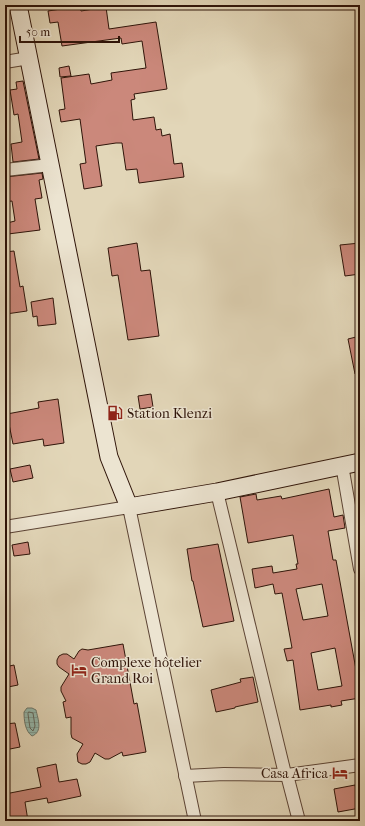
<svg xmlns="http://www.w3.org/2000/svg" width="365" height="826" font-family="'IM FELL French Canon',serif">
<defs>
<pattern id="water-rules" width="6" height="5" patternUnits="userSpaceOnUse"><rect width="6" height="5" fill="#95b9ad"/><path d="M0 2.5h6" fill="none" stroke="#819e94"/></pattern>
</defs>
<rect width="100%" height="100%" fill="#e2d6b8"/>
<filter id="stains"><feTurbulence type="fractalNoise" baseFrequency=".005" numOctaves="4"/><feColorMatrix values="0 0 0 0 .2 0 0 0 0 .09 0 0 0 0 .02 0 0 0 .5 -.17"/></filter>
<radialGradient id="worn" r=".72"><stop offset=".6" stop-color="#630" stop-opacity="0"/><stop offset="1" stop-color="#630" stop-opacity=".3"/></radialGradient>
<path fill="url(#water-rules)" stroke="#6c776b" d="M27,708h5l4,2c2,9 7,22 -4,26 -7,-5 -8,-16 -8,-24z"/>
<g fill="none" stroke-linecap="round" stroke-linejoin="round">
<path stroke="#62665b" stroke-width="1" d="M29,712l4,1 2,13 -2,5 -3,-3 -2,-14z"/>
</g>
<g fill="#cb887b" stroke="#2f1409" fill-rule="evenodd">
<path d="M80,6l1,5 25,-4 3,22 47,-7 11,67 -33,5 1,5 -4,1 2,20 21,-3 2,13 5,-1 1,7 8,-2 4,30 8,-1 2,14 -45,6 -2,-14 -11,1 -4,-27h-6l-20,3 6,40 -18,3 -4,-25 6,-1 -6,-44 -19,3 -2,-12 6,-1 -4,-31 28,-4 2,10 21,-4 -1,-7 35,-5 -4,-27 -20,3 -1,-6 -59,8 -4,-24 -8,1 -2,-12z"/>
<path d="M69,66l2,10 -11,1 -1,-9z"/>
<path d="M23,81l16,78 -26,3 -2,-18 11,-2 -4,-28 -4,1 -4,-25 7,-1 -1,-7z"/>
<path d="M42,173l1,6 -4,1 3,18 -7,1 5,31 -32,4 -1,-11 8,-2 -3,-20 -7,1v-25z"/>
<path d="M137,243l4,28 9,-1 9,66 -31,4 -10,-65 -6,1 -4,-28z"/>
<path d="M360,243v31l-15,2 -5,-31z"/>
<path d="M14,251l6,36 3,-1 4,25 -21,3 -1,-10v-52z"/>
<path d="M53,298l3,26 -18,2 -1,-10 -4,1 -2,-15z"/>
<path d="M360,336v37l-5,1 -7,-35z"/>
<path d="M151,394l2,13 -13,2 -2,-13z"/>
<path d="M58,399l6,44 -20,3 -1,-7 -30,5 -6,-30 32,-6 -1,-6z"/>
<path d="M30,465l3,13 -20,4 -3,-13z"/>
<path d="M329,489l5,28 9,-2 2,13 -17,3 5,29h3l21,115h3v23l-19,3 1,4 -11,2v-2l-31,5 -7,-50 -6,1 -3,-12 8,-1 -10,-55 -7,1 -2,-10 -18,4 -3,-19 20,-3 1,7 24,-4 -1,-5h2l-5,-29 -45,8 -8,-46 16,-3 1,6 24,-4 1,3zM322,584l6,32 -25,4 -7,-31zM335,648l7,38 -24,4 -7,-37z"/>
<path d="M28,542l2,12 -16,2 -2,-11z"/>
<path d="M218,544l16,77 -31,6 -10,-46h-1l-5,-32z"/>
<path d="M123,644l11,60 3,-1 9,49 -23,4 -1,-4 -13,7h-4l-10,-6 -5,9 -4,2h-4l-4,-2 -1,-8 6,-10 -11,-6 -1,-4v-17l-5,1 -3,-16 3,-1 -5,-10v-4l8,-13 -10,-7 -2,-3v-4l2,-4 4,-2h4l7,5 5,-8 3,-2 6,1z"/>
<path d="M14,665l4,20 -10,2 -3,-20z"/>
<path d="M253,677l5,25 -23,5v1l-19,4 -5,-22 30,-8 -1,-3z"/>
<path d="M15,723l5,24 -15,3v-26z"/>
<path d="M56,764l3,18 18,-3 4,17 -33,7 -1,-5 -22,4 3,19h-23v-27l36,-7 -4,-19z"/>
<path d="M355,785l1,4 4,-1v20l-22,4 -4,-23z"/>
</g>
<g fill="none" stroke-linecap="round" stroke-linejoin="round">
<g stroke="#5c4435" stroke-width="14">
<g id="street">
<path d="M5,62l24,-4"/>
<path d="M5,170l45,-5"/>
<path d="M342,465l18,104"/>
<path d="M217,492l68,282"/>
<path d="M5,527l124,-20 66,314"/>
<path d="M287,775l12,46"/>
<path d="M185,776l39,-2 63,1 73,-10"/>
</g>
</g>
<g stroke="#2f1409" stroke-width="19">
<path id="secondary" d="M18,5l91,452 20,50 88,-15 143,-30"/>
</g>
<use href="#street" stroke="#ece4d1" stroke-width="12"/>
<use href="#secondary" stroke="#ece4d1" stroke-width="17"/>
</g>
<defs>
<g id="fuel-bare" transform="scale(1.2)"><path d="M-5.5-6h7V0h2V4h1.3V-2.5L3-4.5l.8-.8L6-3V5H2.5V1h-1V6h-7ZM-4.2-4.7v3.2H.2V-4.7Z" fill="#8f2418" stroke="#ece4d1" stroke-width="2.5" paint-order="stroke"/></g>
<g id="hotel-bare" transform="scale(1.2)"><path d="M-6-4.5h1.5V1H6V5H4.5V3h-9V5H-6ZM-4 0a1.8 1.8 0 1 1 3.6 0ZM.5 0V-2.5h3Q6-2.5 6 0Z" fill="#8f2418" stroke="#ece4d1" stroke-width="2.5" paint-order="stroke"/></g>
</defs>
<g fill-rule="evenodd">
<use href="#fuel-bare" x="115" y="413"/>
<use href="#hotel-bare" x="79" y="670"/>
<use href="#hotel-bare" x="340" y="773"/>
</g>
<g text-anchor="middle" stroke-width="3" stroke-linejoin="round" paint-order="stroke">
<g font-size="14" fill="#2f1409" stroke="#ece4d1" text-anchor="start">
<text x="127" y="418">Station Klenzi</text>
<text x="91" y="667">Complexe hôtelier<tspan x="91" dy="16">Grand Roi</tspan></text>
<text x="328" y="778" text-anchor="end">Casa Africa</text>
</g>
</g>
<rect width="365" height="826" fill="none" stroke="#e2d6b8" stroke-width="20"/>
<rect x="6" y="6" width="353" height="814" fill="none" stroke="#2f1409" stroke-width="2"/>
<rect x="10" y="10" width="345" height="806" fill="none" stroke="#2f1409"/>
<path d="M20 36v6h99v-6" fill="none" stroke="#2f1409" stroke-width="2"/>
<text x="26" y="36" font-size="12" fill="#2f1409" stroke="#ece4d1" stroke-width="3" paint-order="stroke">50 m</text>
<rect width="100%" height="100%" filter="url(#stains)"/>
<rect width="100%" height="100%" fill="url(#worn)"/>
</svg>
